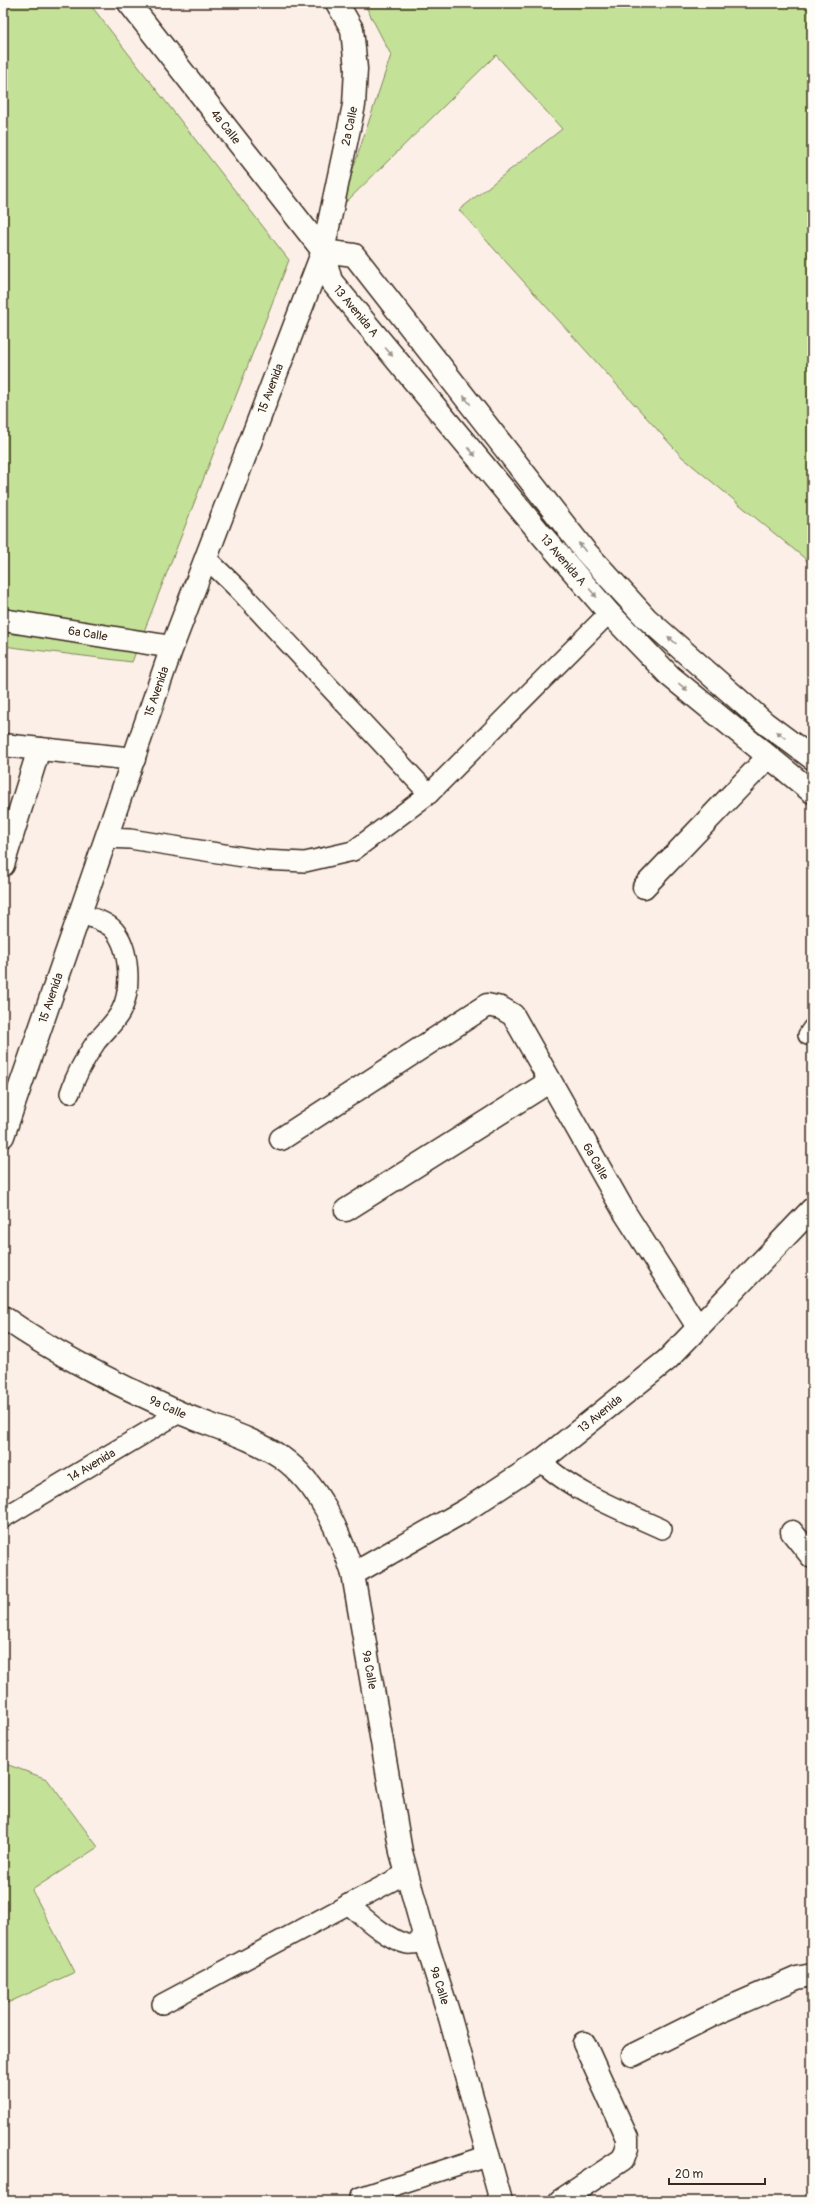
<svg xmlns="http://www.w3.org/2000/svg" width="815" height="2204" font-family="Pangolin,sans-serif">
<rect width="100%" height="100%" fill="#fcefe8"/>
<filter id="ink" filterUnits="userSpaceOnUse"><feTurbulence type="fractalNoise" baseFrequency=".025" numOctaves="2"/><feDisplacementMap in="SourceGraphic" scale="8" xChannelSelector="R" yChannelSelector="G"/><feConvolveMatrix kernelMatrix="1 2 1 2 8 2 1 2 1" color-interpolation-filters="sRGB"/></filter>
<g filter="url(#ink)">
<g fill="#c4e198" stroke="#80865b">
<path d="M3,3h86l200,257 -157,402 -129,-16z"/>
<path d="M364,3h448v552l-3,7 -127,-105 -223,-247 103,-81 -66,-74 -156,153 51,-153z"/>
<path d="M3,1763l44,16 51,68 -66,43 43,82 -72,33z"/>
</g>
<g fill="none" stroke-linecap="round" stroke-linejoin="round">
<g stroke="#3b2a1e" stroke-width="22">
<g id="service">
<path d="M207,559l31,30 191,205"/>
<path d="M106,838l24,1 132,21 43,2 48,-11 76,-57 180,-181"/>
<path d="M808,1035l4,-6"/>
<path d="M70,1093c6,-19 15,-35 26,-51 8,-10 19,-19 25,-31 11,-21 9,-63 -7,-81 -8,-9 -22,-12 -33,-16"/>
<path d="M541,1461c28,29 84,51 121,68"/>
<path id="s1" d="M3,1518l176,-105"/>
<path d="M348,1904c14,12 40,36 59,40 5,1 13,-1 19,-2"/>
<path d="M162,2004l245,-131"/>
<path d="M360,2197l129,-42"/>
</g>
</g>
<g stroke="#3b2a1e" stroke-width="25">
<g id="minor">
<path id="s2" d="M3,620l169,27"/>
<path d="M3,745l131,14"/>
<path d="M3,865l36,-116"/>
<path d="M644,887l124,-130"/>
<path id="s3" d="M281,1139l206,-134 14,3 12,7 112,198 73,114"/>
<path d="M346,1210l203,-128"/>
<path d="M792,1532l20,25"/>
<path id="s4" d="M353,1574l113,-64 75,-49 126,-101 145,-151"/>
<path d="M633,2055l86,-43 78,-34 15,-3"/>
<path d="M560,2201l63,-42 4,-11v-10l-43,-95"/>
</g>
</g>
<g stroke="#3b2a1e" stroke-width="25">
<g id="tertiary">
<path id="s5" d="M129,3l194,248 8,30 209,252 69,80 61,63 142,116"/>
<path d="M323,251l31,4 231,296 61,67 119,105 47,35"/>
<path id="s6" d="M3,1136l169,-489 151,-396 31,-146 2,-36 -4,-40 -15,-26"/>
<path id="s7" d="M3,1317c54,38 115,68 175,95 34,15 72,24 103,45 38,27 58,74 72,117l48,278 25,90 24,76 51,183"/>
</g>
</g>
<use href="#service" stroke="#fdfcf7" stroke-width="19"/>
<use href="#minor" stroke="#fdfcf7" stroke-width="22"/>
<use href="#tertiary" stroke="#fdfcf7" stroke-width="22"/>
</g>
<defs><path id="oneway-solid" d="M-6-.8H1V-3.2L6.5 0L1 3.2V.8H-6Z"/></defs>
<g fill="#9c938a">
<use href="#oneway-solid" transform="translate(389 352) rotate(50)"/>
<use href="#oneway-solid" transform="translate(467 400) rotate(-128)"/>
<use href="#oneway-solid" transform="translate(472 452) rotate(50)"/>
<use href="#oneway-solid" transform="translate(582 547) rotate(-129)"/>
<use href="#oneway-solid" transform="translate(593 593) rotate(49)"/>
<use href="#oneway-solid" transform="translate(672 640) rotate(-138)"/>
<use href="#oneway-solid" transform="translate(683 687) rotate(39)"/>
<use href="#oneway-solid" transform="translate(781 735) rotate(-143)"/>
</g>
</g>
<g text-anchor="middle" stroke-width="3" stroke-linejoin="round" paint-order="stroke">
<g font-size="12" fill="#3b2a1e" stroke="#fdfcf7">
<text dy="4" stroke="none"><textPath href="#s6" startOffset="1069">2a Calle</textPath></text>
<text dy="4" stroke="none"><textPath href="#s5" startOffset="157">4a Calle</textPath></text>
<text dy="4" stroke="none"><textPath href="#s5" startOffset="385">13 Avenida A</textPath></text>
<text dy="4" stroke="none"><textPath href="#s6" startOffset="794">15 Avenida</textPath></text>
<text dy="4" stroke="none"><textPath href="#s5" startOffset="709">13 Avenida A</textPath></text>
<text dy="4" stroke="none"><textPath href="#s2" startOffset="86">6a Calle</textPath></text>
<text dy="4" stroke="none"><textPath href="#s6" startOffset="470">15 Avenida</textPath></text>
<text dy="4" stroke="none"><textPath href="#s6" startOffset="146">15 Avenida</textPath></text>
<text dy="4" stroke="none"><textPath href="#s3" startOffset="442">6a Calle</textPath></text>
<text dy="4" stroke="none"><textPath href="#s7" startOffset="188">9a Calle</textPath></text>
<text dy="4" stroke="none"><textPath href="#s4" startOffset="295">13 Avenida</textPath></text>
<text dy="4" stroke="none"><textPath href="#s1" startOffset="103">14 Avenida</textPath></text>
<text dy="4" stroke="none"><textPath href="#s7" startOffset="549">9a Calle</textPath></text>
<text dy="4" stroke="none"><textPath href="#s7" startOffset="873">9a Calle</textPath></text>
</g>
</g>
<rect width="815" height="2204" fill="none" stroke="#fdfcf7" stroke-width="16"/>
<rect x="8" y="8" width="799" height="2188" fill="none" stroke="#3b2a1e" stroke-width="1.5" filter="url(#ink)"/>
<path d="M669 2178v6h96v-6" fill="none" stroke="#3b2a1e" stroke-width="2"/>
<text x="675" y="2178" font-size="12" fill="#3b2a1e" stroke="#fdfcf7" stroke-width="3" paint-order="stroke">20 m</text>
</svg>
